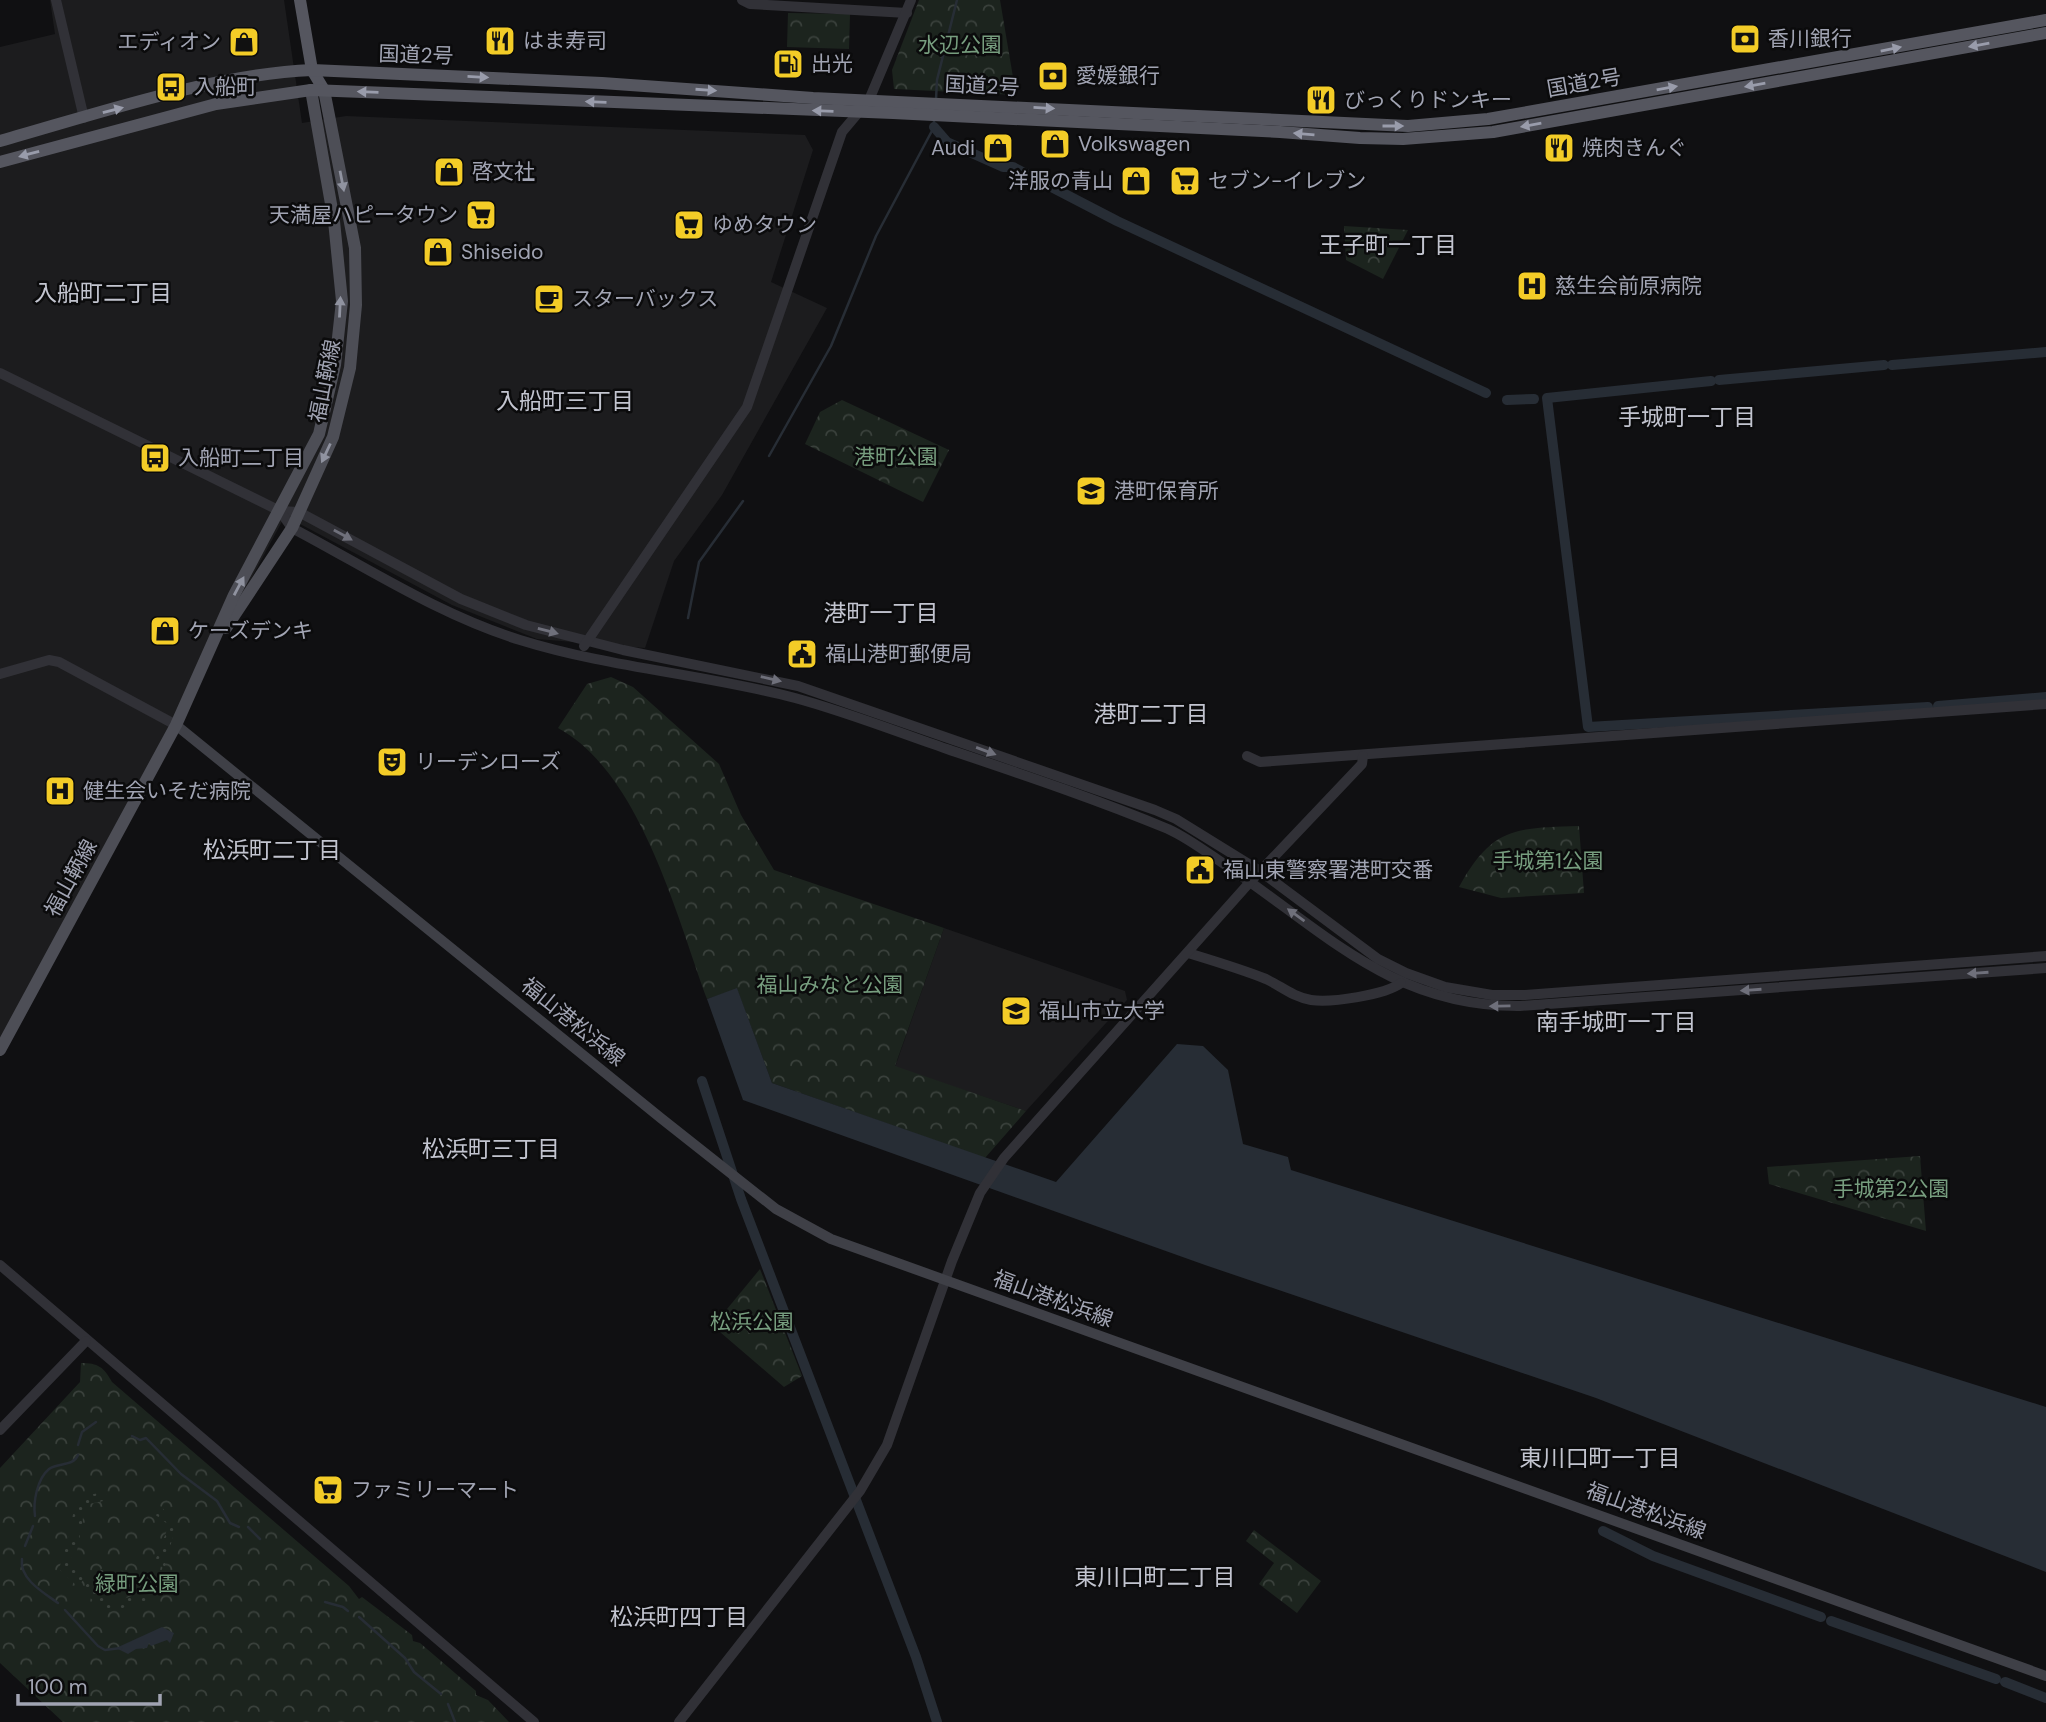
<svg xmlns="http://www.w3.org/2000/svg" width="2046" height="1722" font-family="'DM Sans','Noto Sans JP',sans-serif">
<defs>
<pattern id="forest-crowns" width="20" height="18" patternUnits="userSpaceOnUse" patternTransform="scale(1.75)"><rect width="20" height="18" fill="#1c241e"/><path d="M2 6a3 3 0 1 1 6 0M12 15a3 3 0 1 1 6 0" fill="none" stroke="#3a413c"/></pattern>
<pattern id="garden-dots" width="8" height="8" patternUnits="userSpaceOnUse" patternTransform="scale(1.75)"><rect width="8" height="8" fill="#1c241e"/><path d="M2 2h.1M6 6h.1" fill="none" stroke="#3a413c" stroke-width="1.8" stroke-linecap="round"/></pattern>
</defs>
<rect width="100%" height="100%" fill="#101012"/>
<g fill="#1c1c1e">
<path d="M50,0h234l18,123 44,-7 459,19 8,15 -42,132 56,26 -105,187 -48,66 -29,87 -108,-9 -85,-34 -167,-89 -285,529v-998l55,-13z"/>
<path d="M944,928l181,63 2,9 -101,111 -131,-44z"/>
</g>
<g fill="url(#forest-crowns)">
<path d="M919,0h81l16,95 -122,-6 -2,-19z"/>
<path d="M788,13l62,1 -1,35 -62,-2z"/>
<path d="M1344,226l64,4 -25,49 -37,-19z"/>
<path d="M842,400l107,50 -26,52 -118,-58 15,-32z"/>
<path d="M611,677l22,10 86,77 22,51 33,55 170,58 -49,138 131,45 -41,47 -213,-75 -35,-94 -30,10c-30,-82 -67,-227 -149,-271l29,-44z"/>
<path d="M1579,826l5,67 -83,5 -42,-11c33,-60 56,-59 120,-61z"/>
<path d="M1920,1156l6,75 -157,-47 -2,-17z"/>
<path d="M760,1269l42,107 -18,11 -71,-61z"/>
<path d="M81,1363c17,0 23,4 31,19l237,204 10,13 3,-2 50,38 1,6 7,2 56,48v4l12,5 21,22h-446l-63,-59v-195l80,-86z"/>
<path d="M1254,1530l67,51 -24,32 -38,-29 15,-21 -28,-22z"/>
</g>
<g fill="url(#garden-dots)">
<path d="M106,1491l2,9 -24,5 -2,24 -12,-4 8,-27z"/>
<path d="M161,1506l15,19 -12,44 -9,-8 14,-36 -16,-12z"/>
<path d="M70,1532l10,3 -4,21 -4,-1 -2,11 16,10 -8,11 -19,-18z"/>
<path d="M103,1567l14,13 27,-7 9,8 -40,12 -18,-16z"/>
<path d="M90,1580l21,24 48,-19 7,7 -4,4 -56,17 -24,-23z"/>
</g>
<g fill="#272d35">
<path d="M737,988l35,95 284,99 121,-138 26,2 25,24 15,74 45,13 3,13 755,237v165l-450,-174 -391,-133 -462,-165 -36,-101z"/>
<path d="M162,1627l12,6 -4,10 -3,-3 -16,6 -2,-3 -2,5 -11,1 -8,5 -12,-6z"/>
</g>
<g fill="none" stroke-linecap="round" stroke-linejoin="round">
<g stroke="#272d35" stroke-width="2.5">
<path d="M936,99l1,-19 20,-80"/>
<path d="M769,456l62,-110 45,-110 58,-109v-7"/>
<path d="M688,618l11,-56 44,-61"/>
<path d="M132,1436l8,4 6,-2 35,36 36,27 13,22 9,4"/>
<path d="M78,1445l4,-13 14,-10"/>
<path d="M35,1516c-2,-14 2,-37 14,-47 10,-7 24,-2 29,-14"/>
<path d="M248,1527l12,12"/>
<path d="M25,1546l8,-20"/>
<path d="M22,1559c-3,20 22,34 36,44"/>
<path d="M325,1602l18,5 5,4"/>
<path d="M65,1610l33,36 7,4 16,-2"/>
<path d="M359,1617l46,41 9,14 27,22"/>
<path d="M448,1704l7,18"/>
</g>
<g stroke="#272d35" stroke-width="10">
<path d="M934,127l13,15 56,25h10l104,54 369,172"/>
<path d="M1892,365l154,-13"/>
<path d="M1719,380l165,-15"/>
<path d="M1711,381l-164,17 41,329 340,-20"/>
<path d="M1507,400l27,-1"/>
<path d="M1938,706l108,-9"/>
<path d="M702,1081l39,118 175,458 21,65"/>
<path d="M1603,1531l50,25 168,61"/>
<path d="M1831,1621l165,58"/>
<path d="M2005,1682l41,16"/>
</g>
<g stroke="#313137" stroke-width="10">
<path d="M56,0l28,118"/>
<path d="M742,0l8,4 157,9"/>
<path d="M0,373l280,138 19,1 162,87 65,26 97,25 175,36 357,124 21,9 84,52 118,88 28,14 39,14 47,8h33l521,-39"/>
<path d="M280,511l12,17c74,39 147,87 228,112 90,28 184,34 275,58 52,14 102,34 152,51 74,25 149,50 221,80 22,10 42,26 62,39 97,66 164,139 290,138l526,-38"/>
<path d="M584,646l163,-239 95,-275 27,-32 42,-100"/>
<path d="M0,674l49,-14 10,2 117,63"/>
<path d="M1247,756l13,6 786,-58"/>
<path d="M1188,953c26,8 53,16 78,26 15,7 27,18 45,21 20,3 74,-5 90,-17"/>
<path d="M0,1265l534,457"/>
<path d="M0,1430l86,-89"/>
<path d="M679,1722l181,-231 27,-46 65,-184 28,-68 24,-35 246,-276 112,-118 1,-8"/>
</g>
<path stroke="#3f4047" stroke-width="10" d="M176,725l486,394 114,90 55,30 1215,437"/>
<g stroke="#4d4e56" stroke-width="12">
<path d="M226,628l66,-100 41,-91 17,-69 6,-63 -1,-57 -31,-158"/>
<path d="M0,1050l176,-325 58,-130 85,-161 16,-69 7,-64 -8,-80 -23,-131"/>
</g>
<g stroke="#55565f" stroke-width="12">
<path d="M300,0l12,70 12,20"/>
<path d="M0,141c96,-27 214,-67 312,-71l290,13 211,15 595,28 80,-7 558,-99"/>
<path d="M0,162l216,-58 95,-14 582,23 387,19 80,6 43,1 90,-7 553,-99"/>
</g>
</g>
<defs><path id="oneway-solid" d="M-6-.8H1V-3.2L6.5 0L1 3.2V.8H-6Z" transform="scale(1.75)"/></defs>
<g fill="#999cab">
<use href="#oneway-solid" transform="translate(1979 45) rotate(170)"/>
<use href="#oneway-solid" transform="translate(1891 49) rotate(-11)"/>
<use href="#oneway-solid" transform="translate(478 77) rotate(3)"/>
<use href="#oneway-solid" transform="translate(1755 85) rotate(170)"/>
<use href="#oneway-solid" transform="translate(1667 88) rotate(-10)"/>
<use href="#oneway-solid" transform="translate(706 90) rotate(4)"/>
<use href="#oneway-solid" transform="translate(368 92) rotate(-178)"/>
<use href="#oneway-solid" transform="translate(596 102) rotate(-178)"/>
<use href="#oneway-solid" transform="translate(1044 108) rotate(3)"/>
<use href="#oneway-solid" transform="translate(113 110) rotate(-14)"/>
<use href="#oneway-solid" transform="translate(823 111) rotate(-178)"/>
<use href="#oneway-solid" transform="translate(1531 125) rotate(170)"/>
<use href="#oneway-solid" transform="translate(1393 126)"/>
<use href="#oneway-solid" transform="translate(1304 134) rotate(-175)"/>
<use href="#oneway-solid" transform="translate(29 154) rotate(165)"/>
</g>
<g fill="#9093a0">
<use href="#oneway-solid" transform="translate(342 181) rotate(79)"/>
<use href="#oneway-solid" transform="translate(340 307) rotate(-87)"/>
<use href="#oneway-solid" transform="translate(326 453) rotate(115)"/>
<use href="#oneway-solid" transform="translate(239 586) rotate(-62)"/>
</g>
<g fill="#6f707b">
<use href="#oneway-solid" transform="translate(343 535) rotate(29)"/>
<use href="#oneway-solid" transform="translate(548 631) rotate(15)"/>
<use href="#oneway-solid" transform="translate(771 679) rotate(13)"/>
<use href="#oneway-solid" transform="translate(986 751) rotate(20)"/>
<use href="#oneway-solid" transform="translate(1296 915) rotate(-144)"/>
<use href="#oneway-solid" transform="translate(1978 973) rotate(176)"/>
<use href="#oneway-solid" transform="translate(1751 990) rotate(176)"/>
<use href="#oneway-solid" transform="translate(1500 1006) rotate(179)"/>
</g>
<defs>
<g id="bank-square" transform="scale(1.575)"><rect x="-9" y="-9" width="18" height="18" rx="4" fill="#f3cc27" stroke="#0b0b0c"/><path d="M-6-4H6V4H-6ZM0-2.3a2.3 2.3 0 1 0 0 4.6a2.3 2.3 0 1 0 0-4.6Z" fill="#111"/></g>
<g id="restaurant-square" transform="scale(1.575)"><rect x="-9" y="-9" width="18" height="18" rx="4" fill="#f3cc27" stroke="#0b0b0c"/><path d="M-5-6h1v4h1v-4h1v4h1v-4h1v5L-1.5 .5V6h-2V.5L-5-1ZM5-6V6H3V1.5H1.5Q1.5-4 5-6Z" fill="#111"/></g>
<g id="shop-square" transform="scale(1.575)"><rect x="-9" y="-9" width="18" height="18" rx="4" fill="#f3cc27" stroke="#0b0b0c"/><path d="M-5-2.5h2.3a2.7 3.5 0 0 1 5.4 0H5L5.5 6h-11ZM-1.5-2.5h3a1.5 2.3 0 0 0-3 0Z" fill="#111"/></g>
<g id="fuel-square" transform="scale(1.575)"><rect x="-9" y="-9" width="18" height="18" rx="4" fill="#f3cc27" stroke="#0b0b0c"/><path d="M-5.5-6h7V0h2V4h1.3V-2.5L3-4.5l.8-.8L6-3V5H2.5V1h-1V6h-7ZM-4.2-4.7v3.2H.2V-4.7Z" fill="#111"/></g>
<g id="bus-square" transform="scale(1.575)"><rect x="-9" y="-9" width="18" height="18" rx="4" fill="#f3cc27" stroke="#0b0b0c"/><path d="M-5-6H5V4H4V6H2V4H-2V6H-4V4H-5ZM-3.5-4V0h7V-4ZM-3.5 1.2v1.5H-2V1.2ZM2 1.2v1.5H3.5V1.2Z" fill="#111"/></g>
<g id="supermarket-square" transform="scale(1.575)"><rect x="-9" y="-9" width="18" height="18" rx="4" fill="#f3cc27" stroke="#0b0b0c"/><path d="M-6-5.5h2.5l.6 2H6L4.5 2H-2.5L-4.4-4H-6ZM-1.5 3.2a1.3 1.3 0 1 0 .1 0ZM3 3.2a1.3 1.3 0 1 0 .1 0Z" fill="#111"/></g>
<g id="hospital-square" transform="scale(1.575)"><rect x="-9" y="-9" width="18" height="18" rx="4" fill="#f3cc27" stroke="#0b0b0c"/><path d="M-5-5h3v3.5h4V-5h3V5h-3V1.5h-4V5h-3Z" fill="#111"/></g>
<g id="cafe-square" transform="scale(1.575)"><rect x="-9" y="-9" width="18" height="18" rx="4" fill="#f3cc27" stroke="#0b0b0c"/><path d="M-5.5-4.5H6V0H3Q3 3.5 0 3.5H-2.5Q-5.5 3.5-5.5 0ZM3-3.2v2h1.7v-2ZM-6 4.5H4V6H-6Z" fill="#111"/></g>
<g id="school-square" transform="scale(1.575)"><rect x="-9" y="-9" width="18" height="18" rx="4" fill="#f3cc27" stroke="#0b0b0c"/><path d="M0-5L7-2L0 1L-7-2ZM-4 1L0 2.5L4 1V4Q0 6-4 4Z" fill="#111"/></g>
<g id="civic-square" transform="scale(1.575)"><rect x="-9" y="-9" width="18" height="18" rx="4" fill="#f3cc27" stroke="#0b0b0c"/><path d="M-.6-6.5H3V-4.5H.6V-3L4-1V1h2V6H-6V1h2V-1L-.6-3ZM-1.2 2.5V6h2.4V2.5Z" fill="#111"/></g>
<g id="theatre-square" transform="scale(1.575)"><rect x="-9" y="-9" width="18" height="18" rx="4" fill="#f3cc27" stroke="#0b0b0c"/><path d="M-5-5.5Q0-4 5-5.5V0Q5 5 0 6Q-5 5-5 0ZM-3.3-2.5H-1v1.5H-3.3ZM1-2.5H3.3v1.5H1ZM-2.8 1Q0 5.5 2.8 1Z" fill="#111"/></g>
<g id="university-square" transform="scale(1.575)"><rect x="-9" y="-9" width="18" height="18" rx="4" fill="#f3cc27" stroke="#0b0b0c"/><path d="M0-5L7-2L0 1L-7-2ZM-4 1L0 2.5L4 1V4Q0 6-4 4Z" fill="#111"/></g>
</defs>
<g fill-rule="evenodd">
<use href="#bank-square" x="1745" y="39"/>
<use href="#restaurant-square" x="500" y="41"/>
<use href="#shop-square" x="244" y="42"/>
<use href="#fuel-square" x="788" y="64"/>
<use href="#bank-square" x="1053" y="76"/>
<use href="#bus-square" x="171" y="87"/>
<use href="#restaurant-square" x="1321" y="100"/>
<use href="#shop-square" x="1055" y="144"/>
<use href="#shop-square" x="998" y="148"/>
<use href="#restaurant-square" x="1559" y="148"/>
<use href="#shop-square" x="449" y="172"/>
<use href="#shop-square" x="1136" y="181"/>
<use href="#supermarket-square" x="1185" y="181"/>
<use href="#supermarket-square" x="481" y="215"/>
<use href="#supermarket-square" x="689" y="225"/>
<use href="#shop-square" x="438" y="252"/>
<use href="#hospital-square" x="1532" y="286"/>
<use href="#cafe-square" x="549" y="299"/>
<use href="#bus-square" x="155" y="458"/>
<use href="#school-square" x="1091" y="491"/>
<use href="#shop-square" x="165" y="631"/>
<use href="#civic-square" x="802" y="654"/>
<use href="#theatre-square" x="392" y="762"/>
<use href="#hospital-square" x="60" y="791"/>
<use href="#civic-square" x="1200" y="870"/>
<use href="#university-square" x="1016" y="1011"/>
<use href="#supermarket-square" x="328" y="1490"/>
</g>
<g text-anchor="middle" stroke-width="5" stroke-linejoin="round" paint-order="stroke">
<g font-size="21" fill="#a1a4b3" stroke="#0b0b0c" text-anchor="start">
<text x="1768" y="46">香川銀行</text>
<text x="523" y="48">はま寿司</text>
<text x="221" y="49" text-anchor="end">エディオン</text>
<text x="811" y="71">出光</text>
<text x="1076" y="83">愛媛銀行</text>
<text x="194" y="94">入船町</text>
<text x="1344" y="107">びっくりドンキー</text>
<text x="1078" y="151">Volkswagen</text>
<text x="975" y="155" text-anchor="end">Audi</text>
<text x="1582" y="155">焼肉きんぐ</text>
<text x="472" y="179">啓文社</text>
<text x="1113" y="188" text-anchor="end">洋服の青山</text>
<text x="1208" y="188">セブン-イレブン</text>
<text x="458" y="222" text-anchor="end">天満屋ハピータウン</text>
<text x="712" y="232">ゆめタウン</text>
<text x="461" y="259">Shiseido</text>
<text x="1555" y="293">慈生会前原病院</text>
<text x="572" y="306">スターバックス</text>
<text x="178" y="465">入船町二丁目</text>
<text x="1114" y="498">港町保育所</text>
<text x="188" y="638">ケーズデンキ</text>
<text x="825" y="661">福山港町郵便局</text>
<text x="415" y="769">リーデンローズ</text>
<text x="83" y="798">健生会いそだ病院</text>
<text x="1223" y="877">福山東警察署港町交番</text>
<text x="1039" y="1018">福山市立大学</text>
<text x="351" y="1497">ファミリーマート</text>
</g>
<g font-size="21" fill="#779e7f" stroke="#0b0b0c">
<text x="960" y="52">水辺公園</text>
<text x="896" y="464">港町公園</text>
<text x="1548" y="868">手城第1公園</text>
<text x="830" y="992">福山みなと公園</text>
<text x="1891" y="1196">手城第2公園</text>
<text x="752" y="1329">松浜公園</text>
<text x="137" y="1591">緑町公園</text>
</g>
<g font-size="21" fill="#a1a4b3" stroke="#0b0b0c">
<text transform="translate(416 55) rotate(2)" y="7">国道2号</text>
<text transform="translate(1584 83) rotate(-10)" y="7">国道2号</text>
<text transform="translate(982 86) rotate(3)" y="7">国道2号</text>
<text transform="translate(325 381) rotate(-79)" y="7">福山鞆線</text>
<text transform="translate(71 878) rotate(-61)" y="7">福山鞆線</text>
<text transform="translate(573 1022) rotate(39)" y="7">福山港松浜線</text>
<text transform="translate(1053 1299) rotate(20)" y="7">福山港松浜線</text>
<text transform="translate(1646 1511) rotate(20)" y="7">福山港松浜線</text>
</g>
<g font-size="23" fill="#c2c4cf" stroke="#0b0b0c">
<text x="1388" y="253">王子町一丁目</text>
<text x="103" y="301">入船町二丁目</text>
<text x="565" y="409">入船町三丁目</text>
<text x="1687" y="425">手城町一丁目</text>
<text x="881" y="621">港町一丁目</text>
<text x="1151" y="722">港町二丁目</text>
<text x="272" y="858">松浜町二丁目</text>
<text x="1616" y="1030">南手城町一丁目</text>
<text x="491" y="1157">松浜町三丁目</text>
<text x="1600" y="1466">東川口町一丁目</text>
<text x="1155" y="1585">東川口町二丁目</text>
<text x="679" y="1625">松浜町四丁目</text>
</g>
</g>
<path d="M18 1694v10h142v-10" fill="none" stroke="#a1a4b3" stroke-width="3.5"/>
<text x="28" y="1694" font-size="21" fill="#a1a4b3" stroke="#0b0b0c" stroke-width="5" paint-order="stroke">100 m</text>
</svg>
